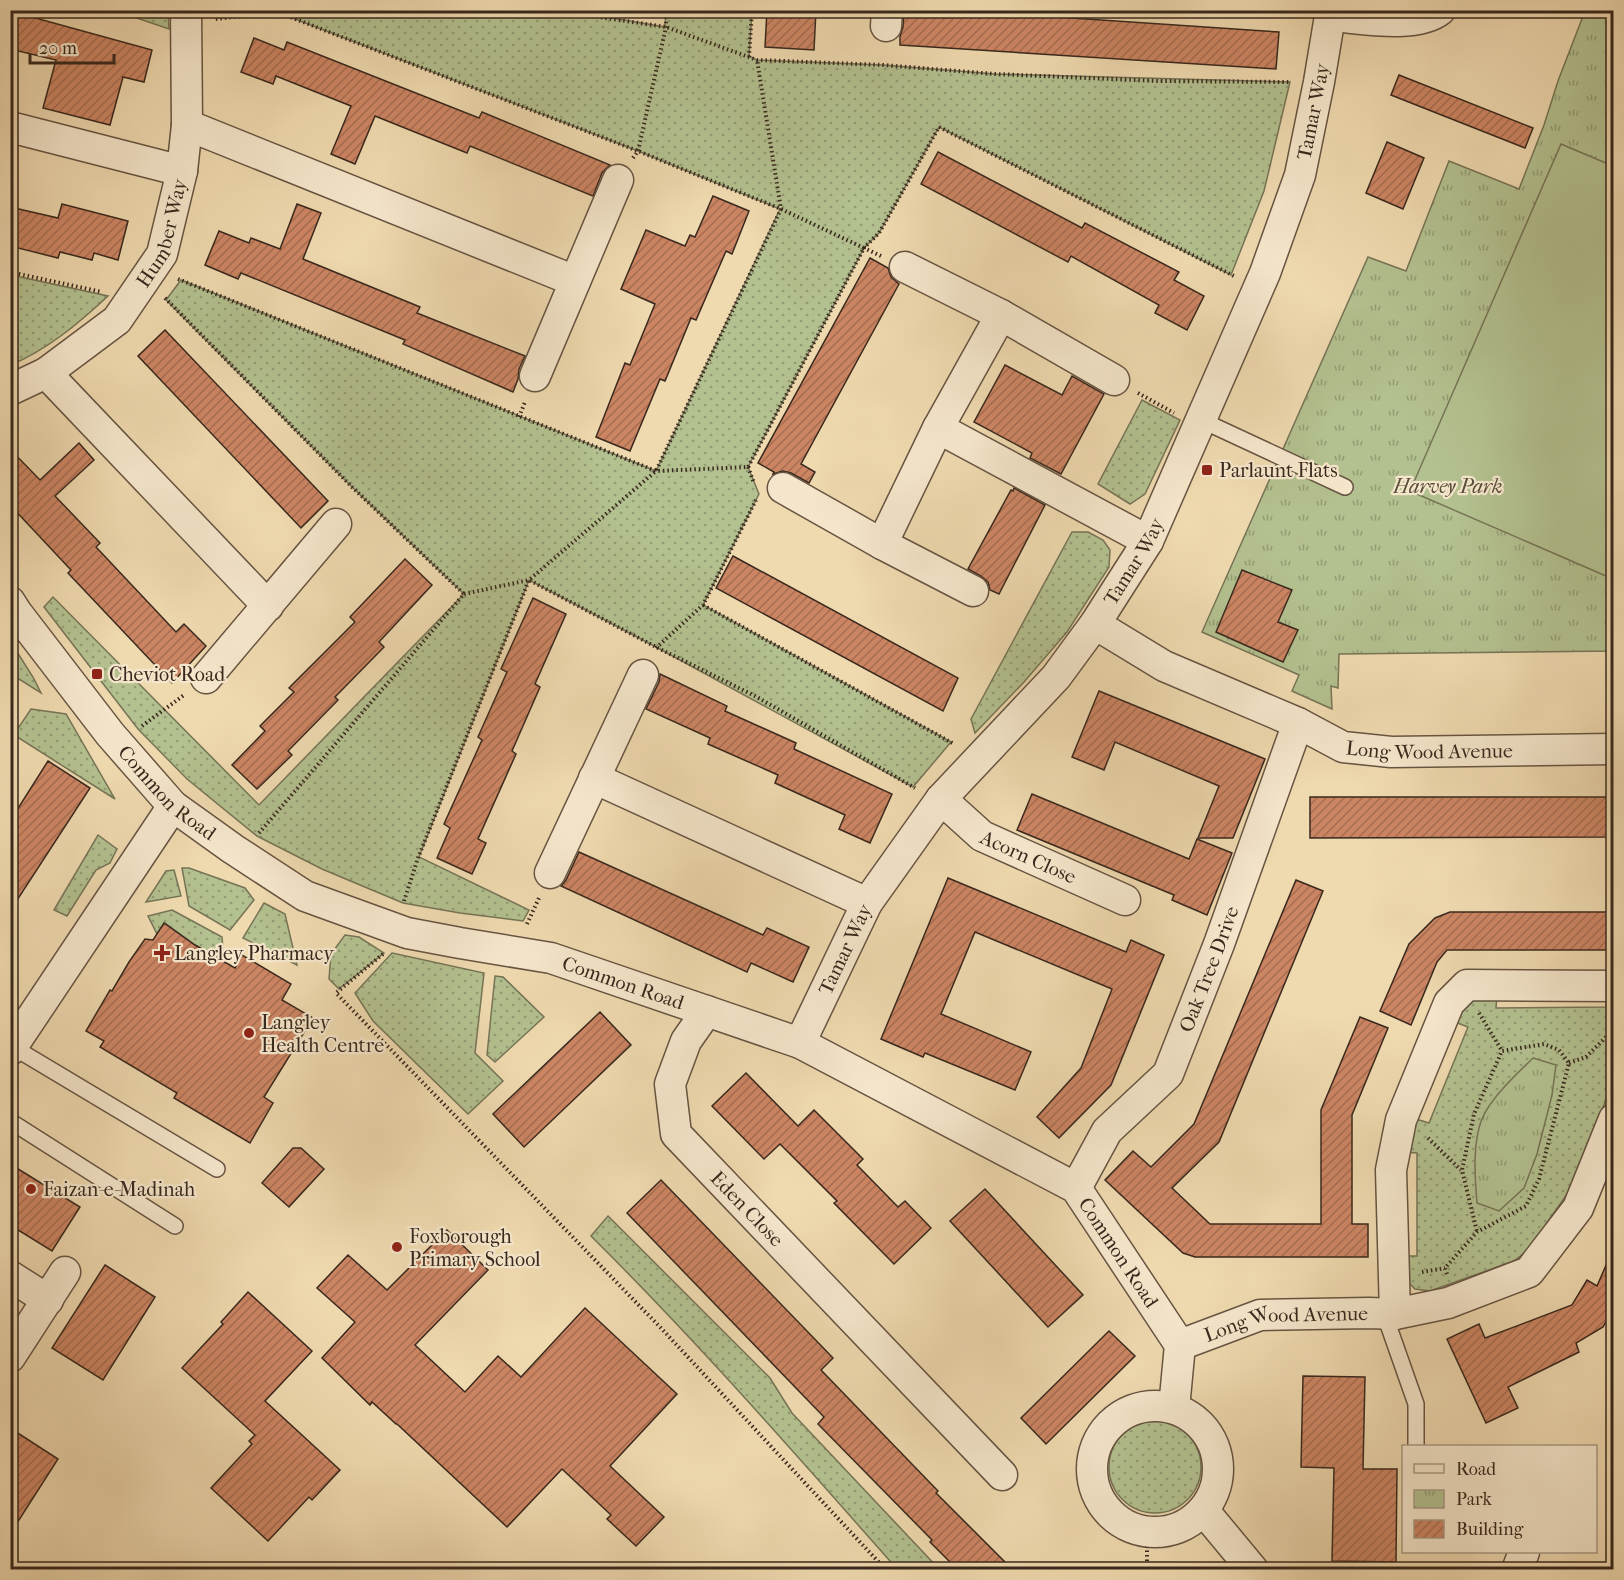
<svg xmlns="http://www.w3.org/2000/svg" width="1624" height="1580" font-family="'IM FELL French Canon',serif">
<defs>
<pattern id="grass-dots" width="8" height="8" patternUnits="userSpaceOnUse" patternTransform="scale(1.5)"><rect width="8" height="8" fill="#b3c08f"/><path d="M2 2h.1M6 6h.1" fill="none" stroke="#939c74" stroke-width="1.8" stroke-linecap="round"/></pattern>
<pattern id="park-tufts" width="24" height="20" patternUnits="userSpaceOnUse" patternTransform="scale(1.5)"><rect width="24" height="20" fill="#b3c08f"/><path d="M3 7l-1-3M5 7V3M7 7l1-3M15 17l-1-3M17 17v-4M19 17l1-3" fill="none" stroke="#939c74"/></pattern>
<pattern id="building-hatch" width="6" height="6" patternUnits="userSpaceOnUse" patternTransform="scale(1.5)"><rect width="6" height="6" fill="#cc8563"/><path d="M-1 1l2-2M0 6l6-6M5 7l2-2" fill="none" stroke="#a76d51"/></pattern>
</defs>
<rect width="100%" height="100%" fill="#efd9af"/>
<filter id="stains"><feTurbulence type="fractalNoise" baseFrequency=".00333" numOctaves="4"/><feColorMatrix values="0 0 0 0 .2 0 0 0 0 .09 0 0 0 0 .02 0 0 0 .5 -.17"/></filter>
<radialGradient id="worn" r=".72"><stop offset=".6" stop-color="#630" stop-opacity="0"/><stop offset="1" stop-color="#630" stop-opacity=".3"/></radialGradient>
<g fill="url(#grass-dots)" stroke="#767456" stroke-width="1.5">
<path d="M566,10l99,17 1,-16h86l-3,45 8,4 126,5 112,9 295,8 -26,109 -33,84 -292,-148 -60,106 -15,15 -116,219 11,27 -56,111 248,137 -38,45 -257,-140 -127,-67 -110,277 110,53 -6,11 -63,-8 -57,-10 -81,-34 -65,-33 -70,-57 -49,-50 -94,-122 9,-10 206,208 205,-211 -112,-107 -186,-187 15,-20 475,191 124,-262 -142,-58 -361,-139 -61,6 -1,-7z"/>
<path d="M116,11h52l1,18z"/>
<path d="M11,275l97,21c-30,28 -60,53 -97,69z"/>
<path d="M1142,400l38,20 -35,74 -15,10 -32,-20z"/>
<path d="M1072,532h16l15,8 7,10 -1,17 -42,65 -43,50 -49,51 -4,-14z"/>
<path d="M10,641l23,36 8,16 -30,-19z"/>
<path d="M31,709l35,5 49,85 -104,-66v-8l8,2z"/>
<path d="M98,835l19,14 -7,14 -14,7 -29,46 -13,-6z"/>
<path d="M182,868h7l56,20 9,12 -24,30 -41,-24z"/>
<path d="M174,870l7,26 -35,6 20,-31z"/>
<path d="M264,903l21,11 12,51 -54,-27z"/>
<path d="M172,910l50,27 2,25 -29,-17 -30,-22 -8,11 -9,-18z"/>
<path d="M345,935l14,2 25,16 -45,36 -10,-10 2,-25z"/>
<path d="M392,953l92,20 -9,80 28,28 -35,33 -95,-93 -18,-28z"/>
<path d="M495,976l8,1 41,40 -49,45 -8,-7z"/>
<path d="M1497,995l-1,13 110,-1 1,-12 6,2v85l-43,108 -43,61 -13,10 -84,30 -15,-2 -7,-7 -5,-26h14v-103l-14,-1 13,-33 13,4 39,-96 -13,-5 11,-21z"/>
<path d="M608,1216l162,162 22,35 147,156h-42c-100,-113 -199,-227 -306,-333z"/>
<circle cx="1155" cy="1467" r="46"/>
</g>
<g fill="url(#park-tufts)" stroke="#767456" stroke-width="1.5">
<path d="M1585,11h28v640l-274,3 -1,34 -7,-2 1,23 -40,-18 7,-16 -97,-43 166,-375 38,14 43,-110 70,28 25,-64 14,-44z"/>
<path d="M1533,1058l23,7 -4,30 -15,59 -13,34 -25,23 -22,-8c-2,-24 -4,-52 2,-75 5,-25 37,-53 54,-70z"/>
</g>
<path fill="#b3c08f" stroke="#767456" stroke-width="1.5" d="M1561,144l52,22v413l-203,-88z"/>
<g fill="url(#building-hatch)" stroke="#38281d" stroke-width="1.5">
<path d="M767,10h49l-2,40 -49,-3z"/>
<path d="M904,10h49l326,22 -3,37 -376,-24v-9l3,-9z"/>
<path d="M10,11l142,39 -8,32 -21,-5 -13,48 -67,-17 13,-48 -46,-11z"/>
<path d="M254,38l30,12 3,-8 192,76 3,-6 128,53 -8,8 -9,23 -123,-50 -3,7 -92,-37 -20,48 -24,-10 20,-48 -75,-30 -3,8 -32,-12z"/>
<path d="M1399,75l134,53 -8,20 -134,-53z"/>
<path d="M1387,142l37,16 -21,51 -37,-16z"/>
<path d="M938,152l144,76 3,-5 94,49 -5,8 30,16 -17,34 -32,-17 4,-8 -88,-49 -3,6 -147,-78z"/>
<path d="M713,196l36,15 -17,43 -6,-3 -30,69 -5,-2 -26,63 -5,-2 -30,72 -34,-14 29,-74 5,2 25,-61 -34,-15 25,-59 39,16 5,-11 5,2z"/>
<path d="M62,204l66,17 -10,39 -24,-7 -2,7 -32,-8 -2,6 -48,-12v-39l48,11z"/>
<path d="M297,204l24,9 -18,46 117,48 -3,6 108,43 -6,13 -1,10 -5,13 -110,-48 2,-4 -164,-67 -3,6 -33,-14 14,-34 30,12 2,-5 29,11z"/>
<path d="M870,258l18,10 3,9 8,7 -98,180 14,8 -6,11 -18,-10 -8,-2 -10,3 1,-2 -16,-9z"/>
<path d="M165,330l163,171 -27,27 -163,-172z"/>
<path d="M1005,365l57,30 10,-19 32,18 -43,80 -31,-16 2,-5 -58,-31z"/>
<path d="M79,443l15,17 -39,36 45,47 -4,4 80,85 8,-8 22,22 -34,37 -104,-110 3,-3 -61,-65v-56l30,31z"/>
<path d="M1014,488l31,17 -46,89 -9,-4 -2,-8 -7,-6 -13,-7 43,-79 2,1z"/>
<path d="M733,556l225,122 -15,33 -227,-123z"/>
<path d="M405,559l27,26 -53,57 5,5 -49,50 3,3 -50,51 4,4 -35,34 -25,-24 33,-34 -5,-5 34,-34 -5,-4 66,-66 -5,-5z"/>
<path d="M1242,570l50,20 -14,32 20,8 -15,32 -67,-30z"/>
<path d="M533,598l33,16 -31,70 5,3 -28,64 4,3 -38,85 8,4 -14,31 -35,-16 13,-30 -6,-4 38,-84 -4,-3 29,-65 -6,-3z"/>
<path d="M660,674l67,32 -2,5 71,32 -2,6 98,45 -22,49 -31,-14 6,-14 -70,-32 3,-8 -70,-31 2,-6 -64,-29 13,-27z"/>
<path d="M1099,691l166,68 -32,79h-35l21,-52 -104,-44 -11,28 -32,-13z"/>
<path d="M48,761l42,27 -80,123v-90z"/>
<path d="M1032,794l157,65 8,-20 35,14 -25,62 -35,-15 2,-5 -157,-65z"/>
<path d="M1310,797h304v40l-304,1z"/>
<path d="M579,852l184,83 4,-7 42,19 -16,35 -42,-19 -4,9 -186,-86 5,-6z"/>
<path d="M948,878l178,74 5,-12 33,15 -53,130 -52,53 -22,-21 44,-49 31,-79 -137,-57 -34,82 90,38 -16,38 -90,-37 -2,4 -42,-18z"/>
<path d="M1296,880l27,11 -104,251 -47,46 38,36h111v-114l39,-93 28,11 -36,87v109h16v33h-173l-12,-4 -78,-73 28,-29 18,16 43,-43z"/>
<path d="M1450,912h164v38h-167l-10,12 -26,63 -31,-14 29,-67 26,-26z"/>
<path d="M164,923l31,22 40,23 7,-13 49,29 -9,16 31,18 -49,79 9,6 -23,40 -76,-45 3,-5 -77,-46 4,-6 -18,-10 24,-41 2,1 17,-29 16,-23 8,1z"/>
<path d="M600,1012l31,33 -107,102 -31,-33z"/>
<path d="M746,1073l52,53 16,-16 49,49 -6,6 41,42 7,-6 26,27 -37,36 -60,-61 3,-2 -57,-57 -16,15 -52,-53z"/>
<path d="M293,1148h8l23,21 -35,38 -27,-24z"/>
<path d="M10,1164l70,43 -28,44 -42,-26z"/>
<path d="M661,1180l172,178 -12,12 117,121 -2,2 76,76h-55l-27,-27 2,-2 -114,-116 6,-7 -197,-204z"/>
<path d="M985,1189l98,106 -35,32 -98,-106z"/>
<path d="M447,1230l41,40 -73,75 50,47 33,-36 23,21 64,-69 92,86 -67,72 54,51 -28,29 -29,-27 4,-4 -49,-46 -55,58 -110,-103h-1l-24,-22 -2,3 -48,-47 33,-36 -38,-34 31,-33 39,35z"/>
<path d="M1614,1247v60l-11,20 -27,16 3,9 -71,35 10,21 -32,15 -39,-84 32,-15 6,14 87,-33 15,-25 10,6z"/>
<path d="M105,1265l50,32 -52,83 -51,-32z"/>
<path d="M248,1292l64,59 -47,50 75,69 -28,30 -3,-3 -41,44 -57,-53 41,-44 -3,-3 6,-6 -73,-67 41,-44 -2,-2z"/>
<path d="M1109,1331l26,25 -89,88 -25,-26z"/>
<path d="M1303,1376l62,1 -2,92h34l-1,93 -64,-1 2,-93 -33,-1z"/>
<path d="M10,1428l48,31 -48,75z"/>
</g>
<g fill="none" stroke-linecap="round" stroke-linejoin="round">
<g stroke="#665442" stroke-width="18">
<g id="service">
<path d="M1201,420l144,67"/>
<path d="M13,1047l204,122"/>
<path d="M10,1121l165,105"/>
<path d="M1384,1313l32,91v42"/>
</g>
</g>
<g stroke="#665442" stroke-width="33">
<g id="minor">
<path d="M1331,16c29,2 86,13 109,-6"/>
<path d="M886,26l1,-16"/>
<path d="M187,125l388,156"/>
<path d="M10,127l172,44"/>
<path d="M905,267l96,48 113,65"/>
<path d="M46,373l222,233"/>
<path d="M535,376l83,-196"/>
<path id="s1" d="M10,390l36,-17 71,-53 45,-66 20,-83 5,-46 -1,-115"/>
<path d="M938,428l210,113"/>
<path d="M783,488l99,56 91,47"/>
<path d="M882,544l56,-116 63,-113"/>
<path id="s2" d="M10,602l7,11 93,121 63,72 60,43 72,47 102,37 53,10 91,15 249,85 276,145 104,157 -6,63"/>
<path id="s3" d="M1095,624l69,42 134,57 45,24 48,5 223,-3"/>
<path d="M206,678l130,-154"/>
<path d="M594,778l273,125"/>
<path id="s4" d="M941,799l41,37 143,64"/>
<path d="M550,873l93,-198"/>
<path id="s5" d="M707,1011l-21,30 -16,43 6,50 326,341"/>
<path id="s6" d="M800,1043l67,-140 74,-104 115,-122 39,-53 53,-83 117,-268 35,-98 19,-93 12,-72"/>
<path d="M10,1050l163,-244"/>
<path id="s7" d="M1076,1188l31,-57 61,-57 51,-130 79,-221"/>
<path d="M10,1276l38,24"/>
<path d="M1395,1314l-4,-144 10,-50 48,-117 18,-18 147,1"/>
<path id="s8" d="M1180,1345l80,-30 109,-2 26,1 53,-11 81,-31 49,-64 36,-89"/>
<path d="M10,1357l55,-85"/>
<circle cx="1155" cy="1469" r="63"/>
<path d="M1204,1511l49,59"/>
<path d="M1517,1570l7,-18"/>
</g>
</g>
<g stroke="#38281d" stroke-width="4" stroke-dasharray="1.5 3" stroke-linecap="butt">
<path d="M552,10l114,17 91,33 126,5 112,9 163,7 133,1"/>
<path d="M749,57l3,-47"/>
<path d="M633,158l5,-7 28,-124v-17"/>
<path d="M881,256l-17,-8 15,-15 60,-106 295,149"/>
<path d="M10,272l92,20"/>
<path d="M178,279l478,192 92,-4 116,-219 -83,-39 -143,-58 -361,-139 -62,7"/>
<path d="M165,298l187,189 112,107"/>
<path d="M1138,393l36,20"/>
<path d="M519,417l6,-15"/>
<path d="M748,467l6,16"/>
<path d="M703,605l251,139"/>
<path d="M656,648l47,-43 53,-105"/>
<path d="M142,726l42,-31"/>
<path d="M259,833l205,-239 65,-14 127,67 99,49 160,92"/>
<path d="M404,901l14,-43 111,-278 127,-109 125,-262 -24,-149"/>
<path d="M527,924l12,-26"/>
<path d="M383,954l-47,39 324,334 226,243"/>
<path d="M1479,1013l23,38"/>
<path d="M1569,1063l17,-6 28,-28"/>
<path d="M1428,1138l33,32"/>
<path d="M1422,1272l23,-4"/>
<path d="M1447,1274l-2,-6 32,-36 49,-26 13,-27 30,-116 -10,-13 -15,-6 -42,7 -28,63 -12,56 15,62"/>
<path d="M1147,1570v-38"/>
</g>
<use href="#service" stroke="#f5e6cb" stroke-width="15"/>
<use href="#minor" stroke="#f5e6cb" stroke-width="30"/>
</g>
<g fill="#8f2418" stroke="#f5e6cb" stroke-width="2">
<rect x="1201" y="464" width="12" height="12" rx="3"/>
<rect x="91" y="668" width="12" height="12" rx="3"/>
<path d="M159 944h6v6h6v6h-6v6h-6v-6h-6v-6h6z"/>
<circle cx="249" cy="1033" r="6"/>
<circle cx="31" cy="1189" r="6"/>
<circle cx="397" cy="1247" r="6"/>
</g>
<g text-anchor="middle" stroke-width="4.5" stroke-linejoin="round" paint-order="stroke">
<g font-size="20" fill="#38281d" stroke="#f5e6cb">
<text dy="7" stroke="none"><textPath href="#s6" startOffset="1076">Tamar Way</textPath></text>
<text dy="7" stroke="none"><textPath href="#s1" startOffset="228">Humber Way</textPath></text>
<text dy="7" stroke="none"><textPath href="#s6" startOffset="590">Tamar Way</textPath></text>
<text dy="7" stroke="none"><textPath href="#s3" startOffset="364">Long Wood Avenue</textPath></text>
<text dy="7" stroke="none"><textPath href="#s2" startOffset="248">Common Road</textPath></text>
<text dy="7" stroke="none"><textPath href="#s4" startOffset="106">Acorn Close</textPath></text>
<text dy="7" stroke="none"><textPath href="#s6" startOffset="104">Tamar Way</textPath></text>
<text dy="7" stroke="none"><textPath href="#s7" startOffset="261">Oak Tree Drive</textPath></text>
<text dy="7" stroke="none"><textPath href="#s2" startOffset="752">Common Road</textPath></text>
<text dy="7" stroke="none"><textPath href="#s5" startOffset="236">Eden Close</textPath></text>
<text dy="7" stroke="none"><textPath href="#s2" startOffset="1328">Common Road</textPath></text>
<text dy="7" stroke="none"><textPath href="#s8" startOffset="110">Long Wood Avenue</textPath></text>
</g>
<g font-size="20" fill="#38281d" stroke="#f5e6cb" text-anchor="start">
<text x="1219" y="477">Parlaunt Flats</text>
<text x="109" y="681">Cheviot Road</text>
<text x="174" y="960">Langley Pharmacy</text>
<text x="261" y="1029">Langley<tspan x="261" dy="23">Health Centre</tspan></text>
<text x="43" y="1196">Faizan-e-Madinah</text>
<text x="409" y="1243">Foxborough<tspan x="409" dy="23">Primary School</tspan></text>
</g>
<g font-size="20" font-style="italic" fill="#574e3a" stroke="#f5e6cb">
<text x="1448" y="493">Harvey Park</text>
</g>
</g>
<rect width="1624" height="1580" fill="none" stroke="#efd9af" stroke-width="36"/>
<rect x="12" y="12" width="1600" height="1556" fill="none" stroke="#38281d" stroke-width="3"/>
<rect x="18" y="18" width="1588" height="1544" fill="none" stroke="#38281d" stroke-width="1.5"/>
<rect x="1402" y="1445" width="195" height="108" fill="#f5e6cb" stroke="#a99a85" stroke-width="1.5"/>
<rect x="1414" y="1464" width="30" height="9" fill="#f5e6cb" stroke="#a99a85" stroke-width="1.5"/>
<text x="1456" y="1475" font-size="18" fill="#38281d">Road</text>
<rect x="1414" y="1490" width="30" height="18" fill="url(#park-tufts)" stroke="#a99a85" stroke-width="1.5"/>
<text x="1456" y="1505" font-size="18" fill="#38281d">Park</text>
<rect x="1414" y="1520" width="30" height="18" fill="url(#building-hatch)" stroke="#a99a85" stroke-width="1.5"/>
<text x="1456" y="1535" font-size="18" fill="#38281d">Building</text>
<path d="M30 54v9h84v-9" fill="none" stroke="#38281d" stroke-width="3"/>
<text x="39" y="54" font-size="18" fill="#38281d" stroke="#f5e6cb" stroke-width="4.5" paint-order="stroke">20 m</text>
<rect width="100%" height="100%" filter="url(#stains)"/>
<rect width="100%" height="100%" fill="url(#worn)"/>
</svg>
